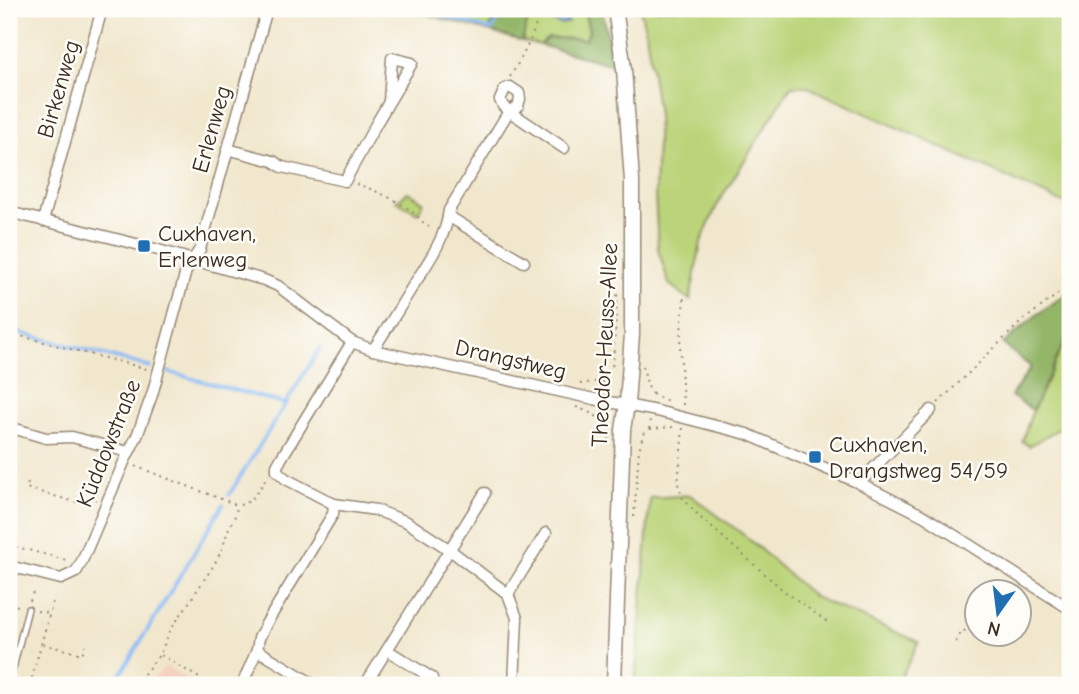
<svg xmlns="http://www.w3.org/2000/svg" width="1079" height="694" font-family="'Comic Neue',sans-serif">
<rect width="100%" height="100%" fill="#fdfcf7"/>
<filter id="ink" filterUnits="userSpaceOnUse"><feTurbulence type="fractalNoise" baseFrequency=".0143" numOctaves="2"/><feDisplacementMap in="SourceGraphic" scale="14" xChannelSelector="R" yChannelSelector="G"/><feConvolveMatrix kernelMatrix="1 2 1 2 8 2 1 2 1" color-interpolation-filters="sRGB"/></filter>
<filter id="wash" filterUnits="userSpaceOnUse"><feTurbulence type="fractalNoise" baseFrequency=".00686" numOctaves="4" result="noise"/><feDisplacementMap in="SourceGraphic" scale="28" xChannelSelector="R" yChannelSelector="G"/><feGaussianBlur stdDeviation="1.57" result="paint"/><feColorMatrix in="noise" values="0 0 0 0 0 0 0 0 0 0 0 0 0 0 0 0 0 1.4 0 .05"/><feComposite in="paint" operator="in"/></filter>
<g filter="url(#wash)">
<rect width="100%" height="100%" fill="#f1e7cd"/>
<path fill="#f6d2c3" d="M166,666l30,19h-48z"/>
<g fill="#bbd479" stroke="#7b7f4c" stroke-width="2">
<path d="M407,9h93l-12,22z"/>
<path d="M531,9h53l5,22 -3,8 -38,-1 -8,7 -18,-4z"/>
<path d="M640,9h430v197l-264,-120h-15l-73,117 -17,39 -11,58 -21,-16 -11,-35 -3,-57 3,-77 -12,-83z"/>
<path d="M408,192l16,10 -6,11 -22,-12z"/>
<path d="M1070,330v92l-41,24 -7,-5 11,-31z"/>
<path d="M690,495l54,40 70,62 105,45 -22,43h-262l15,-187z"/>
</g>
<g fill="#94b669" stroke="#687044" stroke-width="2">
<path d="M500,9h31l-9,32 -34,-10z"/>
<path d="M584,9h18l11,56 -73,-20 8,-7 38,1 3,-8z"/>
<path d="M1070,291v39l-37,80 -22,-14 20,-29 -28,-23 31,-27z"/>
</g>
<path fill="#88bbf6" stroke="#62728a" stroke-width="2" d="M553,9h8l7,14 -8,1 -9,-3z"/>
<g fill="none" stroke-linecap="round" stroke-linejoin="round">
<g stroke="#88bbf6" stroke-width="3.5">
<path d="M418,9l74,21 12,-21"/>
<path d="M9,330l141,37"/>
<path d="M168,372l118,32"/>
<path d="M229,495l91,-147"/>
<path d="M114,685l109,-180"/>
</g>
</g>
</g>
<g filter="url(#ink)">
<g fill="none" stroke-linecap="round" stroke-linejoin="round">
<g stroke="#968876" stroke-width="8">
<path id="service" d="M9,684l19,-75"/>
</g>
<g stroke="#968876" stroke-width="13">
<g id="minor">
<path d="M227,149l46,12 9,6 63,14 31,-57 36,-61 -20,-5 -3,43"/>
<path d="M9,212l135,34 120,34 14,6 74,56 21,8 221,49 63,12 90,23 112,49 65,33 146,93"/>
<path d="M448,216l76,46"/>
<path d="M43,221l59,-212"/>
<path d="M352,342l-70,115 -5,9v5l9,8 48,25 42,6 31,12 43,28 58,44 9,24 -3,67"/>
<path d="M373,350c13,-20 26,-41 38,-61 14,-22 36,-52 38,-79l60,-99 9,-5 2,-7 -1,-6 -9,-6 -5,2 -5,11 3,6 6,5 55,37"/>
<path d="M9,427l37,11 26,-1 56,15"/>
<path d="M859,483l72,-73"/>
<path d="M9,566l52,13 15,-7 6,-11 42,-99 13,-26 15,-41 34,-124 14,-22 67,-240"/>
<path d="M508,594l38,-61"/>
<path d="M257,650l58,35"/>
<path d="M387,650l45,28"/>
<path d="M242,685l15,-35 2,-12 7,-14 67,-110 1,-10"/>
<path d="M365,685l120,-192"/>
</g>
</g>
<g stroke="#968876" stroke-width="17">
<path id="tertiary" d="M614,685l9,-255 4,-26 5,-70v-153l-8,-112 -9,-60"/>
</g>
<g stroke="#968876" stroke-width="2" stroke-dasharray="2 5" stroke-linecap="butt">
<path d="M510,77c13,-22 26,-43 29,-68"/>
<path d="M356,184c15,4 47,19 58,29 8,7 8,10 18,16"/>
<path d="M9,333l138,36"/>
<path d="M643,366l4,18 5,10 -1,3"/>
<path d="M580,384l22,-3"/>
<path d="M602,390v-10l7,-5 4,-12 5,-79"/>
<path d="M652,394l16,7"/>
<path d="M938,403l83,-81 49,-37"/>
<path d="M683,405l-3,-61 4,-46"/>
<path d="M576,407c11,4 26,10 31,21 2,4 2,8 2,12"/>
<path d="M683,428l-5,56 5,15 18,19 82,72 44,32"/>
<path d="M650,429l23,-2"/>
<path d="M135,466l102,39c16,0 23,-18 31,-30"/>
<path d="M28,483l-2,5 53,15 17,-3"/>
<path d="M634,517l5,-67 4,-15 6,-6 1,-9"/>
<path d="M9,545l61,16"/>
<path d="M30,601l3,-9"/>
<path d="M9,604l9,2"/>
<path d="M37,611l12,2"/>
<path d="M956,642l6,-11 10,-1 6,-8"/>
<path d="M43,644l39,10 3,-9"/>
<path d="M161,655l50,30"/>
<path d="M30,685l24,-88"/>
<path d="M135,685l25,-31 10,-23 44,-66 9,-18 5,-17 8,-16 1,-9"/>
</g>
<use href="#service" stroke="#fff" stroke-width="5"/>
<use href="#minor" stroke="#fff" stroke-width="10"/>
<use href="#tertiary" stroke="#fff" stroke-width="14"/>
</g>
</g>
<g fill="#1f6fb2" stroke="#fdfcf7" stroke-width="2.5">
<rect x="137" y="239" width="14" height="14" rx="3.5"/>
<rect x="808" y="450" width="14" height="14" rx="3.5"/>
</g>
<g text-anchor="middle" stroke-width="5" stroke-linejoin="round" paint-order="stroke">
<g font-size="23" fill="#3b2a1e" stroke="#fdfcf7">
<text transform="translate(58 89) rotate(-74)" y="8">Birkenweg</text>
<text transform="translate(211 129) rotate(-74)" y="8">Erlenweg</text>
<text transform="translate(604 345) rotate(-87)" y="8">Theodor-Heuss-Allee</text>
<text transform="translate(511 359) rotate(13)" y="8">Drangstweg</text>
<text transform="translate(108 443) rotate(-68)" y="8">Küddowstraße</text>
</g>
<g font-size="23" fill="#3b2a1e" stroke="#fdfcf7" text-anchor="start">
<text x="158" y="241">Cuxhaven,<tspan x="158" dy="26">Erlenweg</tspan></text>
<text x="829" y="452">Cuxhaven,<tspan x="829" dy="26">Drangstweg 54/59</tspan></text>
</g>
</g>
<rect width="1079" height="694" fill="none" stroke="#fdfcf7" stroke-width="35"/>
<g transform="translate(998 613) rotate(194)"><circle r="33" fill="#fdfcf7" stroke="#afa8a0" stroke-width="2"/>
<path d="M0-5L12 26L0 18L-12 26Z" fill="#1f6fb2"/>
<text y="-10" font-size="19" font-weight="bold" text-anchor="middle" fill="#3b2a1e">N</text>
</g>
</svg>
